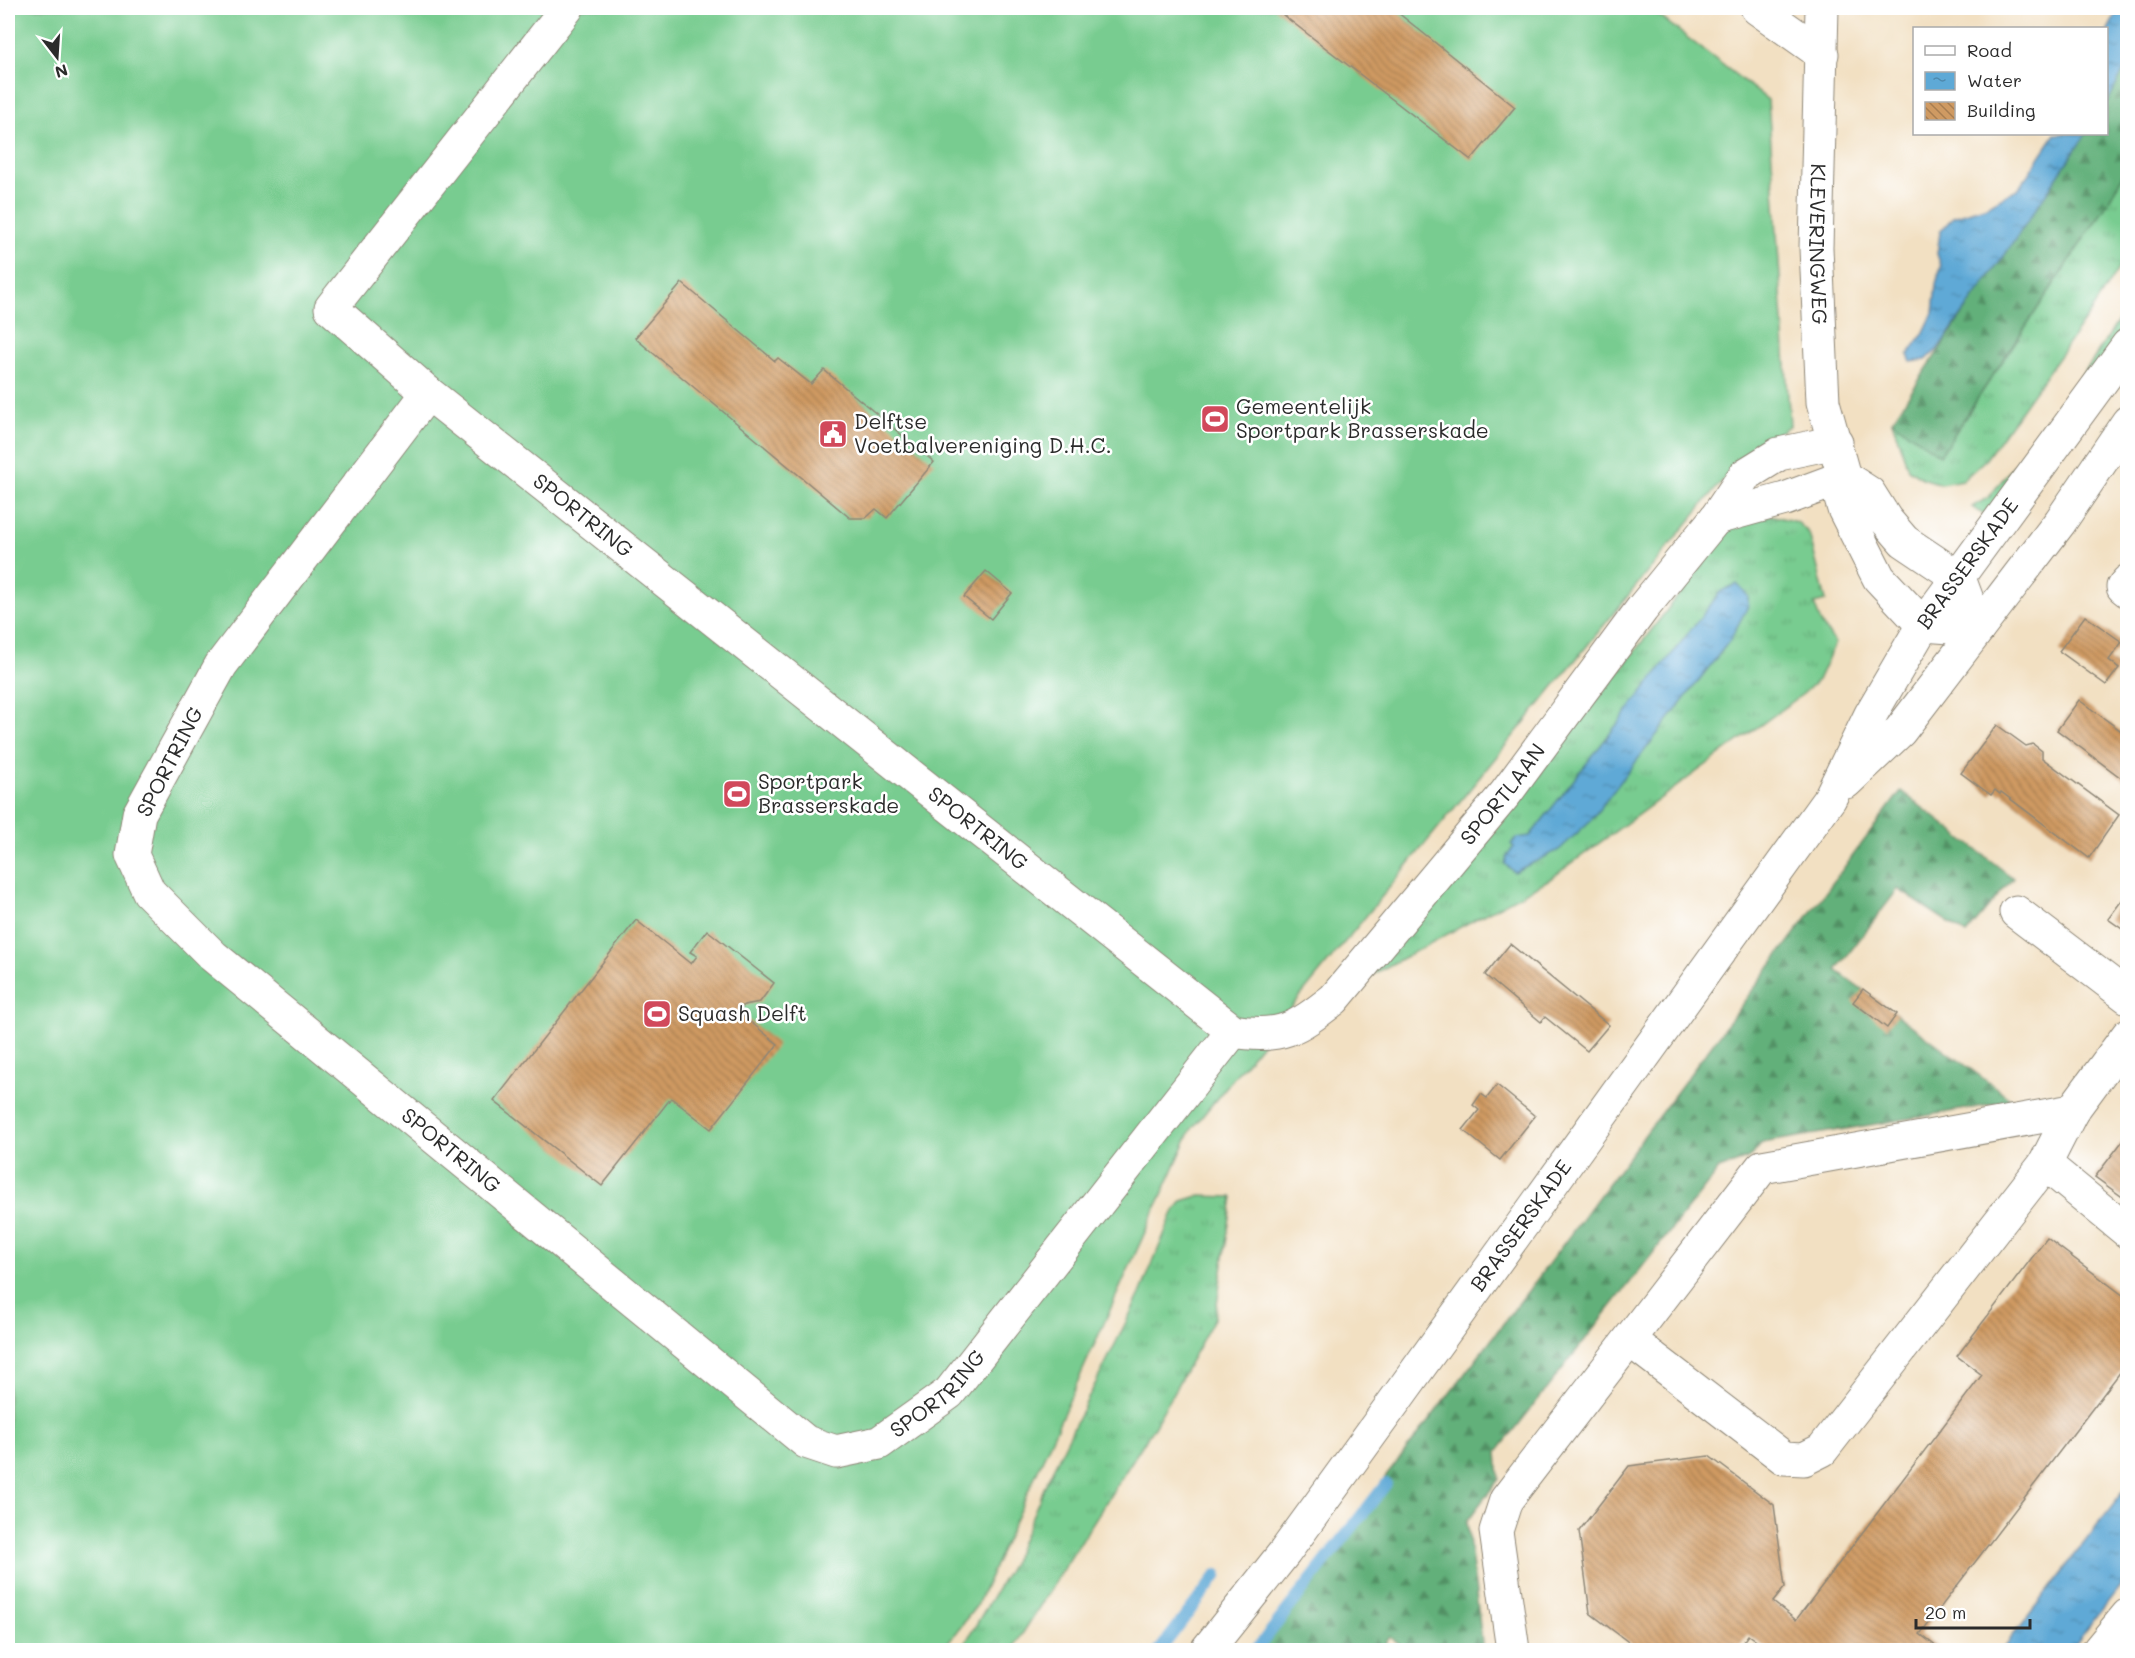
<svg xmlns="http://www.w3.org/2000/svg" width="2135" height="1658" font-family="Mali,sans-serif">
<defs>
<pattern id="grass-tufts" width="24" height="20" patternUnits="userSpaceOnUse" patternTransform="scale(1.5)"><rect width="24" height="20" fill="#78cc90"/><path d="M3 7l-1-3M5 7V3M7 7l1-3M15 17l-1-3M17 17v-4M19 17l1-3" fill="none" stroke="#68af7c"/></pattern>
<pattern id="forest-firs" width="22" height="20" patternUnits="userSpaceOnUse" patternTransform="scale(1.5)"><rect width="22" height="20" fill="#62b07a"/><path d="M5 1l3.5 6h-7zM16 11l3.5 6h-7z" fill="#518f64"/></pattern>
<pattern id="water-ripples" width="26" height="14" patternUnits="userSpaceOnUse" patternTransform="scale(1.5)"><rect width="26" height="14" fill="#5ea9d6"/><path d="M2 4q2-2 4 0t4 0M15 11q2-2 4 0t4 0" fill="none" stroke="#4e8aae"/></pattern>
<pattern id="building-back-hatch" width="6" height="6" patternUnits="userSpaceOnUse" patternTransform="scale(1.5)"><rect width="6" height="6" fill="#cf9a62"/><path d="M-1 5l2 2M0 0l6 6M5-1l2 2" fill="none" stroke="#a87e51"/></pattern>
</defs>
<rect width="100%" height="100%" fill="#fff"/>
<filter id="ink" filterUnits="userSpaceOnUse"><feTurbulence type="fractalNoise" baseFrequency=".0167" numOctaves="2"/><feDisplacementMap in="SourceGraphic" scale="12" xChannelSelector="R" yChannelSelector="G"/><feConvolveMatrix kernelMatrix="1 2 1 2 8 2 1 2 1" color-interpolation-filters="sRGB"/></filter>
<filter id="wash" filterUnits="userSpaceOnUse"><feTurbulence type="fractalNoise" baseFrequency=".008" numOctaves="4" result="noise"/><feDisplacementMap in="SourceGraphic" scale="24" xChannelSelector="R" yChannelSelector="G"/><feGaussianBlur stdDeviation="1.35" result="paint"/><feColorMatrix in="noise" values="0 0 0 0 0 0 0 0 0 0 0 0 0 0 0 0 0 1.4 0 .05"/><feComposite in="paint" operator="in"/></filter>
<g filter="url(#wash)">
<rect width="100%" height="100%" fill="#f2e0c2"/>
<g fill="url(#grass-tufts)" stroke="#527c5e" stroke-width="1.5">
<path d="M2127,165v90l-37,58 -104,146 -23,21 -22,4 -19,-6 -14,-9 -16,-48 49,33 172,-259z"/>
<path d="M2127,307v20l-77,109 -6,-10 49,-66z"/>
<path d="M2027,448l2,9 -37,63 -20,-13 17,-10z"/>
<path d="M1770,515l27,7 12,11 17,68 -12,3 8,21 13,18 -17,37 -15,14 -253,185 -186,100 115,-128 252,-323z"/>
<path d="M1198,1196l35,1 -18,120 -60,108 -143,225h-51l51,-86 35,-83 93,-187 32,-79 10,-14z"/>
</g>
<g fill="url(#forest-firs)" stroke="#466e52" stroke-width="1.5">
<path d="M2127,27v138l-14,30 -173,260 -48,-34 134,-202 45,-85h35l1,-67z"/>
<path d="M1901,791l112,87 -47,56 -68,-45 -62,81 178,131 -252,42 -12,15 -31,11 -222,283 2,27 -32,42 16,129h-75l-18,-13 -10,13h-127l282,-368z"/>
</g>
<path fill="#78cc90" stroke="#527c5e" stroke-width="1.5" d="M8,8h1641l119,92 22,325 -50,34 -549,671 -214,475 -35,45h-934z"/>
<g fill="url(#water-ripples)" stroke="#446a80" stroke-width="1.5">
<path d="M2119,8h8v56l-20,39v-71z"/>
<path d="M2055,134h31l-82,122 -67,94 -11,10 -15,2 -3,-7 15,-21 10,-21 3,-29 5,-18 -4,-12 3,-22 13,-15 34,-11 32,-18z"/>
<path d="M1737,584l11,12v10l-18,34 -139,180 -32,30 -45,22 -9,-8 2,-9 7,-8 -3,-3 6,-6 13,-2 191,-245z"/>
<path d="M2127,1487v90l-56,73h-69z"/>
</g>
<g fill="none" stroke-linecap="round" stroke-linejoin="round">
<g stroke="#5ea9d6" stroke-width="12">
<path d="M1160,1650l57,-75"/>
<path d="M1256,1650l130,-166"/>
</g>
</g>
<g id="blocks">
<g fill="url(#building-back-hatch)">
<path d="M1274,8h118l123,99 -44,53z"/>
<path d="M682,283l93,78 3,-3 33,26 13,-14 110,92 -47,56 -11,-9 -10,9h-16l-215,-180z"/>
<path d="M986,571l26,22 -21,26 -27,-22z"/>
<path d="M2085,616l37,26 -13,18 10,8 -13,17 -47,-34z"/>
<path d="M2079,700l49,36v47l-71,-53z"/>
<path d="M1997,725l29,21 7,-2 9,7v7l77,57 -30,43 -88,-66 -1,2 -5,-4 -4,5 -30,-22z"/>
<path d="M2128,892v41l-20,-14z"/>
<path d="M636,920l55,44 6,-8 -7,-4 17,-22 67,53 -14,19 -16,3 -6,7 40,32 -67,85 -40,-31 -69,88 -108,-85z"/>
<path d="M1510,944l99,81 -22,26 -42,-34 -4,5 -56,-47z"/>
<path d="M1863,989l34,25 -10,14 -34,-26z"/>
<path d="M1497,1085l38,31 -35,44 -37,-30 16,-20 -6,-5 8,-11 6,4z"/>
<path d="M2128,1134v67l-33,-24z"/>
<path d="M2047,1238l81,61v63l-208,272 21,16h-172l-21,-15 -11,15h-98l-49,-37 -11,-82 50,-65 80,-10 65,49 11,82 -12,15 23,18 186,-245 -25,-19z"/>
</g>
</g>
</g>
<g filter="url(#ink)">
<use href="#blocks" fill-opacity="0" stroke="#8e8676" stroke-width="1.5"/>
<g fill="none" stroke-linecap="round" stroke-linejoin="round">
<g stroke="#8e8676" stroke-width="35">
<g id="minor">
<path id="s1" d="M567,8l-236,300 97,85 805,638c48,8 63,-2 101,-32l172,-206 136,-184 74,-91 29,-43 34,-21 57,-12"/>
<path d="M1757,8l65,46"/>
<path id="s2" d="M1822,8l-6,240 7,154 21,75 -3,22 3,10 35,69 44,47 55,4 -19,-51 -55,-37 -18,-21 -17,-27 -25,-16"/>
<path id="s3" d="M428,393l-207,272 -82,149 -7,41 17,37 64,64 593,486 30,10 43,-9 70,-50 284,-362"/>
<path d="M1716,518l69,-19 59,-22"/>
<path d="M2128,581l-5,6 5,4"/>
<path d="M1846,782l54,-51 160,-209 68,-100"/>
<path d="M2016,912l112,85"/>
<path d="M2045,1164l83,68"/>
<path d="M1630,1340l154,118 20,1 18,-9 223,-286 27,-53"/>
<path id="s4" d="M1207,1650l78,-98 112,-154 433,-600 41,-84 52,-89 205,-280"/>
<path d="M1513,1650l-17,-119 10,-31 256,-333 310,-56 56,-76"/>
<path d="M2099,1650l29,-35"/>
</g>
</g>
<use href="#minor" stroke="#fff" stroke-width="33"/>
</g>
</g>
<defs>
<g id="stadium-square" transform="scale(1.5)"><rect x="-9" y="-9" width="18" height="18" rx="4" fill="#d1495b" stroke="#fff"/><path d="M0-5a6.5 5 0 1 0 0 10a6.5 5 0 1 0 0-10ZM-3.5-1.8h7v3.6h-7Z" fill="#fff"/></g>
<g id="civic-square" transform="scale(1.5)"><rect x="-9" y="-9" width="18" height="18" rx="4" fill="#d1495b" stroke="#fff"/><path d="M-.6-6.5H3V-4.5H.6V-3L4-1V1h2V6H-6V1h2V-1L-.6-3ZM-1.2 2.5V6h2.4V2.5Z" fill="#fff"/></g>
</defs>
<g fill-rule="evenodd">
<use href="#stadium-square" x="1215" y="419"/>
<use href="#civic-square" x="833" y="434"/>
<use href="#stadium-square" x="737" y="794"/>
<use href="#stadium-square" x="657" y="1014"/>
</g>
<g text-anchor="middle" stroke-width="5" stroke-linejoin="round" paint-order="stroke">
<g font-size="21" fill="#2b2b2b" stroke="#fff">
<text dy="7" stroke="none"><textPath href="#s2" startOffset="236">KLEVERINGWEG</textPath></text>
<text dy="7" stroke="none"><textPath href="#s1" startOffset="708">SPORTRING</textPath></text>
<text dy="7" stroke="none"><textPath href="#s4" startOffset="1328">BRASSERSKADE</textPath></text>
<text transform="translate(170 762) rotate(-63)" y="7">SPORTRING</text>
<text dy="7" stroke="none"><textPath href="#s1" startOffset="1914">SPORTLAAN</textPath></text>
<text dy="7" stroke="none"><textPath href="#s1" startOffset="1212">SPORTRING</textPath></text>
<text dy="7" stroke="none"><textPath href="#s3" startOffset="992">SPORTRING</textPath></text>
<text dy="7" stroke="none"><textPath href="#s4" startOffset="528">BRASSERSKADE</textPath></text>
<text dy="7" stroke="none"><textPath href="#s3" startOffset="1604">SPORTRING</textPath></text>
</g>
<g font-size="21" fill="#2b2b2b" stroke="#fff" text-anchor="start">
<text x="1236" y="414">Gemeentelijk<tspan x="1236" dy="24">Sportpark Brasserskade</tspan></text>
<text x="854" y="429">Delftse<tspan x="854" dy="24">Voetbalvereniging D.H.C.</tspan></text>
<text x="758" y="789">Sportpark<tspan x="758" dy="24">Brasserskade</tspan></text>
<text x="678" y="1021">Squash Delft</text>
</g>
</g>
<rect width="2135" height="1658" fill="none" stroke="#fff" stroke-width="30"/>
<rect x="1913" y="27" width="195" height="108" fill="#ffffff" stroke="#aaaaaa" stroke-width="1.5"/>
<rect x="1925" y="46" width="30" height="9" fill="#ffffff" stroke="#aaaaaa" stroke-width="1.5"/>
<text x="1967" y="57" font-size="18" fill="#2b2b2b">Road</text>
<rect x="1925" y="72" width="30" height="18" fill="url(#water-ripples)" stroke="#aaaaaa" stroke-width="1.5"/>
<text x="1967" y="87" font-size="18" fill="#2b2b2b">Water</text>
<rect x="1925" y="102" width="30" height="18" fill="url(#building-back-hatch)" stroke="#aaaaaa" stroke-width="1.5"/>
<text x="1967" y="117" font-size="18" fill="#2b2b2b">Building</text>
<g transform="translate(57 57) rotate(163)" stroke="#ffffff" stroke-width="4.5" paint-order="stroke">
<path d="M0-4.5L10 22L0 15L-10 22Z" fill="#2b2b2b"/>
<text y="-9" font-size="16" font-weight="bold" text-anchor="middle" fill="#2b2b2b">N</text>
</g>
<path d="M1916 1619v9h114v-9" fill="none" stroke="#2b2b2b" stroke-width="3"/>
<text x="1925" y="1619" font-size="18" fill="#2b2b2b" stroke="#ffffff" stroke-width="4.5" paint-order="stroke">20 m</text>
</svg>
